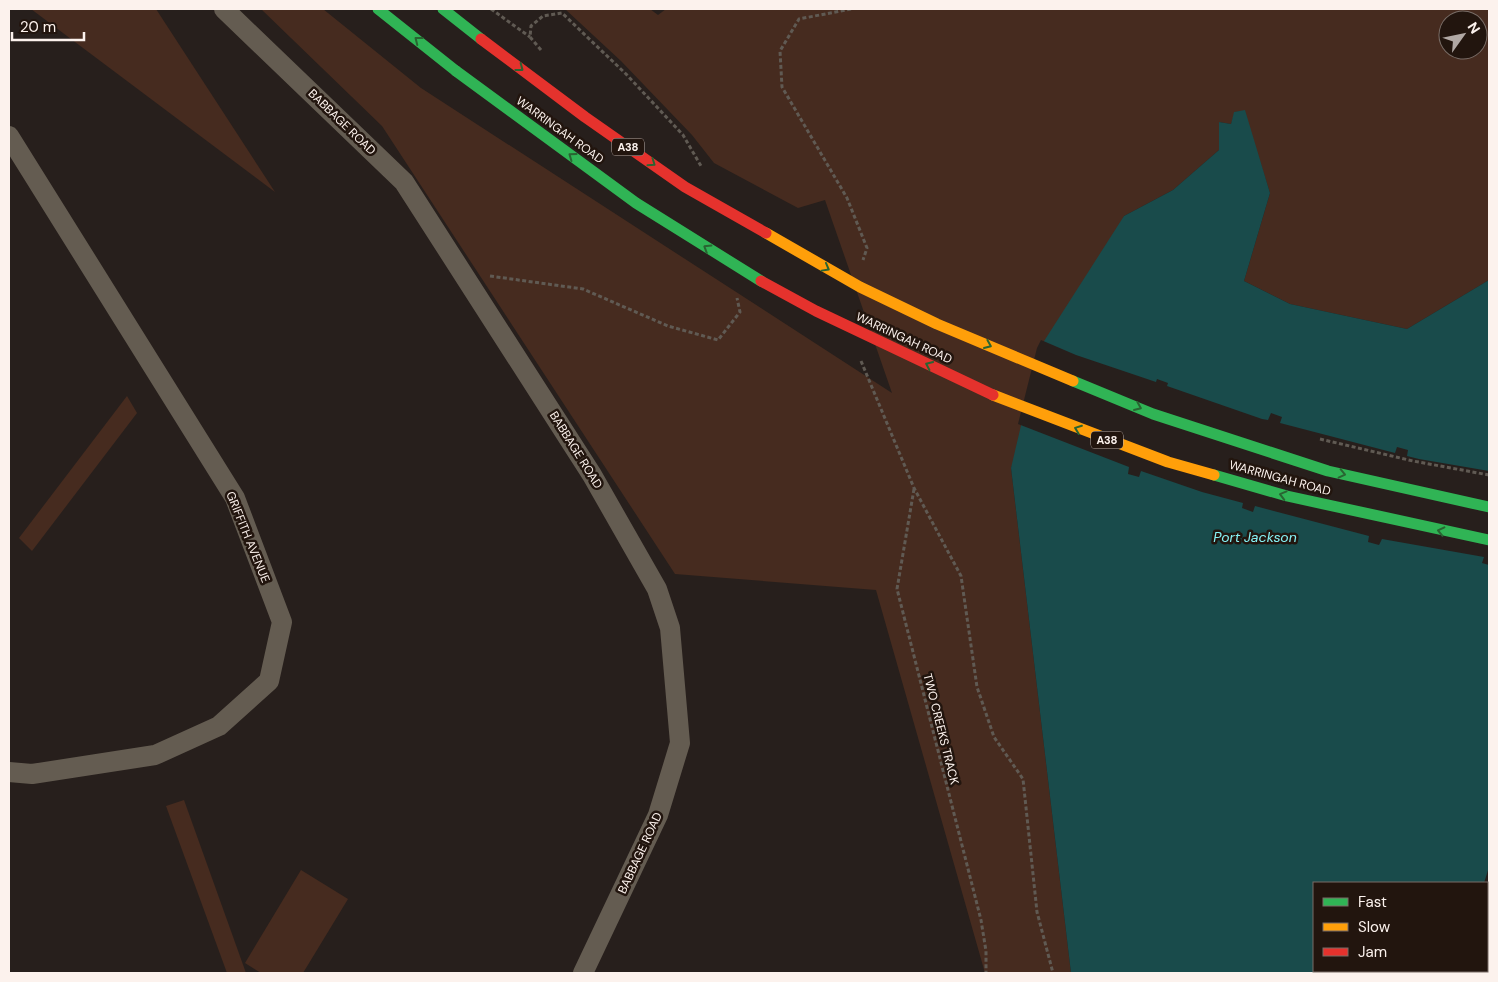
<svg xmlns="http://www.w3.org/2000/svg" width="1498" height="982" font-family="'DM Sans',sans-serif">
<rect width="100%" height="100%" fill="#271f1c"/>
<g fill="#462b1f" fill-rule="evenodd">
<path d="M31,9h125l119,183z"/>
<path d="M261,9h62l98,79 471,305 -67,-193 -27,8 -84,-45 -22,-28 -71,-74 -56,-52h85l8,6 8,-6h823v271l-82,49 -117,-25 -46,-23 26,-88 -26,-82 -9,1 -4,12 -12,-2v28l-46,40 -49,26 -113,252 60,505h-86l-109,-383 -201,-16 -293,-448zM1448,20h30v30h-30z"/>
<path d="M127,396l10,17 -105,138 -13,-13z"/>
<path d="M184,800l62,173h-19l-61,-167z"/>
<path d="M301,870l47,29 -45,74h-42l-16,-10z"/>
</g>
<path fill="#194b4b" d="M1245,110l25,83 -26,88 46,23 117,25 82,-49v587l-5,16h-170v88h145l-1,2h-387l-60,-505 28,-119 85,-133 49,-26 46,-40v-28l12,2 3,-12z"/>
<path fill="#271f1c" d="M1041,340l35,15 80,27 1,-3 11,4 -1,3 95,33 6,1 3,-7 11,4 -2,6 115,30 2,-6 11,3 -1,6 12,3 70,12v94l-7,-2 2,-6 -102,-18 -3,6 -11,-3 1,-6 -114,-30 -2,6 -11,-4 1,-5 -41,-11 -61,-21 -2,6 -11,-3 1,-7 -111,-43 19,-76z"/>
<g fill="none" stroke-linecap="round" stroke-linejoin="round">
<g stroke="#605a53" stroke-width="3" stroke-dasharray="4 2.5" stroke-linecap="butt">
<path d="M491,9l39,28"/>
<path d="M851,9l-52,10 -19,32 2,36 65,111 20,50 -4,12"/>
<path d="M541,50l-11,-13 1,-11 12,-10 19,-3 64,61 57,61 18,31"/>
<path d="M490,276l93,13 85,37 50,14 22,-28 -3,-14"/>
<path d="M861,361l53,127 47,88 16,111 17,50 29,42 14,133 16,61"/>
<path d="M914,489l-17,100 84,331 5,31v22"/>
</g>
<g stroke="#645c51" stroke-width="20">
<path d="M224,9l180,173 188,293 65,114 13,39 10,115 -22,72 -75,158"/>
<path d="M9,136l226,362 47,124 -13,59 -50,45 -64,29 -123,19 -23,-2"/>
</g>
<g stroke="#30b455" stroke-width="11">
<path d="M378,9l78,62"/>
<path d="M443,9l38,30"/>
</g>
<path stroke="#605a53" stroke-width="3" stroke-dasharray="4 2.5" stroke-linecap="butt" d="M1320,439l93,22 76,14"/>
<g stroke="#30b455" stroke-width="11">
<path d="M456,71l180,132 125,78"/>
<path d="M1073,381l80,33 175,57 161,36"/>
<path d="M1214,475l73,21 202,44"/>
</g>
<g stroke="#ff9f0a" stroke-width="11">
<path d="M766,233l94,54 77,37 136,57"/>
<path d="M993,395l175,67 46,13"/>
</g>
<g stroke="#e5322d" stroke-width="11">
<path d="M481,39l104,78 100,70 81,46"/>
<path d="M761,281l55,30 177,84"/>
</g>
</g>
<defs><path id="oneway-chevron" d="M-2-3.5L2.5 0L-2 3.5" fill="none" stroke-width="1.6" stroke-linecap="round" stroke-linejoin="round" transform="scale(1.25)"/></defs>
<g stroke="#296432">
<use href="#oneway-chevron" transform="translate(418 40) rotate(-142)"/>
<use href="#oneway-chevron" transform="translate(520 68) rotate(37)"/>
<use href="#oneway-chevron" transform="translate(572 156) rotate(-144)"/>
<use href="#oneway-chevron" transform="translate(652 163) rotate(35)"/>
<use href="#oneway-chevron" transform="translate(707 248) rotate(-148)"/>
<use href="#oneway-chevron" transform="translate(826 268) rotate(29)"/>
<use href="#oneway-chevron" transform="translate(988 345) rotate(23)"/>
<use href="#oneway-chevron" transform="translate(929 365) rotate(-155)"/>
<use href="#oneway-chevron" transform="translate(1138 407) rotate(23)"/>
<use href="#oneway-chevron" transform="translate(1078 429) rotate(-159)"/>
<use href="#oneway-chevron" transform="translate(1342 474) rotate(13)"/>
<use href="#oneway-chevron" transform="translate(1283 495) rotate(-165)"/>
<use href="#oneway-chevron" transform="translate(1441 531) rotate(-167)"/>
</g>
<g text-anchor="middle" stroke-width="5" stroke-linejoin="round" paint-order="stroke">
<g fill="#22150e" stroke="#bbb0aa" stroke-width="1">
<rect x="612" y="138.5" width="32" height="17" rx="4"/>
<rect x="1091" y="431.5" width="32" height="17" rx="4"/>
</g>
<g font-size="11" font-weight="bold" fill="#fcf2ed">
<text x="628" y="151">A38</text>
<text x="1107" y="444">A38</text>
</g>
<g font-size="12" fill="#fcf2ed" stroke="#22150e">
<text transform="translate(342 122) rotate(44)" y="4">BABBAGE ROAD</text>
<text transform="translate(560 130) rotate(36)" y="4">WARRINGAH ROAD</text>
<text transform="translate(904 338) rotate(25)" y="4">WARRINGAH ROAD</text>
<text transform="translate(576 450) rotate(58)" y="4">BABBAGE ROAD</text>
<text transform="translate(1280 478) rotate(15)" y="4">WARRINGAH ROAD</text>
<text transform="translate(248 537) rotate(68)" y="4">GRIFFITH AVENUE</text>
<text transform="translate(941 729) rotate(76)" y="4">TWO CREEKS TRACK</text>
<text transform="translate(640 853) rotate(-65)" y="4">BABBAGE ROAD</text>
</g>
<g font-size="14" font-style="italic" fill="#87f3f6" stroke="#22150e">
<text x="1255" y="542">Port Jackson</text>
</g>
</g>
<rect width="1498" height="982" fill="none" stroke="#fcf2ed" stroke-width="20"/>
<rect x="1313" y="882" width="175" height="90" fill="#22150e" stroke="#796d67"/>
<rect x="1323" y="898" width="25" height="8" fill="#30b455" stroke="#796d67"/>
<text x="1358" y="907" font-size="15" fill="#fcf2ed">Fast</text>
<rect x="1323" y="923" width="25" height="8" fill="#ff9f0a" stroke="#796d67"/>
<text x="1358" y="932" font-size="15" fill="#fcf2ed">Slow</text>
<rect x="1323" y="948" width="25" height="8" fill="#e5322d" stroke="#796d67"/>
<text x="1358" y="957" font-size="15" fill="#fcf2ed">Jam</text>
<g transform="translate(1463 35) rotate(57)"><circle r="24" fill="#22150e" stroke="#796d67"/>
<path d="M0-4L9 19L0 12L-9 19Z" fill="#b1a8a4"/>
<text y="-8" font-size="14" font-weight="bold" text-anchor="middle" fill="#fcf2ed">N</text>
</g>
<path d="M12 32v8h72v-8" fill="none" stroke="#fcf2ed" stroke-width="2.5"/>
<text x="20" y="32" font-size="15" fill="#fcf2ed" stroke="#22150e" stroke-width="4" paint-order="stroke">20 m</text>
</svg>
